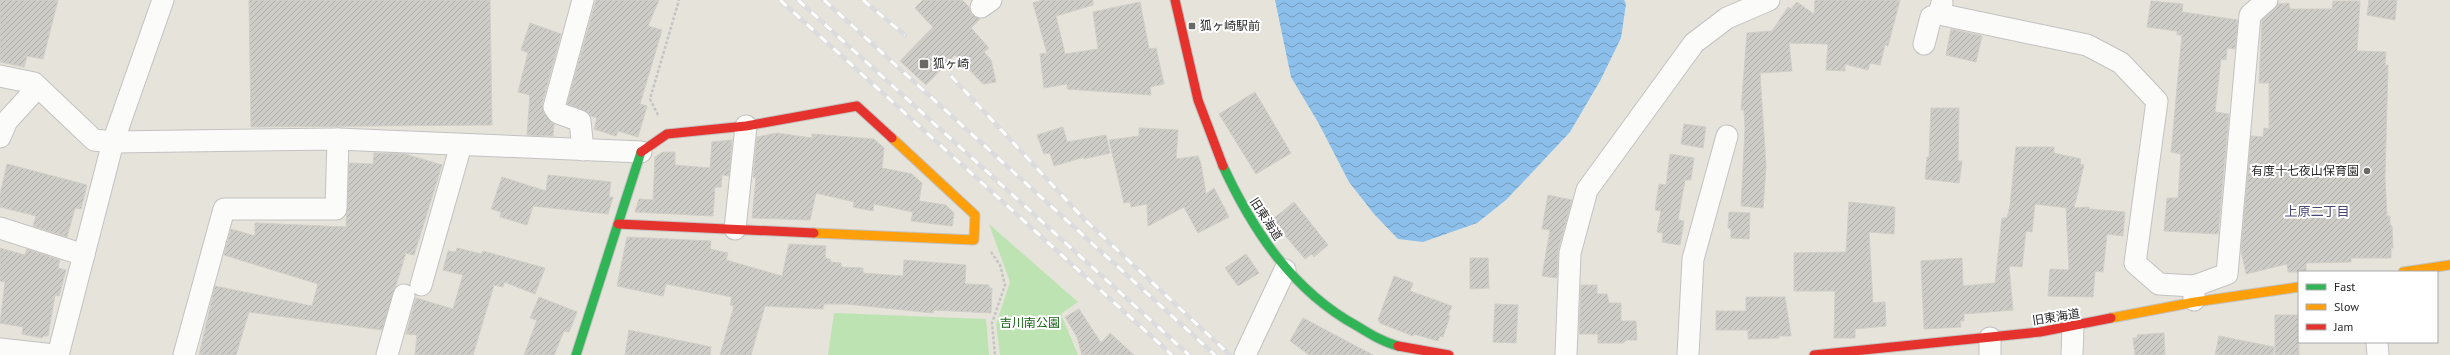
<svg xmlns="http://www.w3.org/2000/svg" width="2450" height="355" font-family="'PT Sans','Noto Sans JP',sans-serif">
<defs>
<pattern id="water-waves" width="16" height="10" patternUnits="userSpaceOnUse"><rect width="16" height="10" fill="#8cc0ea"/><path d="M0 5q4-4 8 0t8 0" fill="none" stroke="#729cbe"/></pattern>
<pattern id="building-hatch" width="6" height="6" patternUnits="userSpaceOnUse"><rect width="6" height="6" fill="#ceccc7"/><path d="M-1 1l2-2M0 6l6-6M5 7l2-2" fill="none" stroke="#b1afab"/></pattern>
</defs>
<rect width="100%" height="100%" fill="#e6e3db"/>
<g fill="#bee3b2">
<path d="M989,224l89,78 -17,12 17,41h-78l-4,-31 14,-42z"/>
<path d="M834,313l152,6 3,36h-161z"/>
</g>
<path fill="url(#water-waves)" d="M1275,0h349l2,4 -5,34 -21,43 -30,51 -64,68 -29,23 -54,19 -25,-3 -24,-25 -25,-32 -30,-58 -28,-47z"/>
<g fill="url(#building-hatch)" stroke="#d1cec8">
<path d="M0,0h58l-15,59 -16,-3 -3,11 -24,-5z"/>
<path d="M249,0h241l2,125 -241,2z"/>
<path d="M596,0h63l-11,26 14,4 -22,74 7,2 -9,31 -20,-6 -2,5 -22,-7 3,-11 -6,-2 -7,-6 -17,-6z"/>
<path d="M923,0h39l7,7 2,7 9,5 -9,9 18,20 -5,4 7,8 5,22 -13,2 -28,-29 -29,30 -26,-24 33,-34 -18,-19z"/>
<path d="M1043,0h50v5l-37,11 9,38 33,-5 -5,-37 47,-10 9,47 7,-1 8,36 -14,3 1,8 -84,-6v-5l-23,4 -4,-34 7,-1 -14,-50z"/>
<path d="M1815,0h85l-12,46 -3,-1 -5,20 -10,-2 -2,7 -23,-6v7l-19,-1 2,-26 -39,-1 3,28 -32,2 6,93 -3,42 -22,-2 4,-78 -1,-18h-3l6,-77 25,-2 16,-24 3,2 6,-7 17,12z"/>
<path d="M2369,0h28l-2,20 -28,-5z"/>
<path d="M2151,1l32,3 -1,8 56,8 -3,29 -8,-1 -1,12 -5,-1 -6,53 14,2 -11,120 -54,-3 3,-33h11l3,-44 -10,-2 11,-117h-5v-4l-30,-4z"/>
<path d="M2333,1h27l-3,50 29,1 -1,13h3l-3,112 2,39h3v9l2,1 1,22h-2v10h-40v4l-45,1v9h-18l-1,-8 -41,10 -5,-24 10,-114 12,1 1,-9 5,1v-46h-10l3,-63 16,-16 11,-1 1,6h42z"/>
<path d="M530,23l31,11 -19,70 2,10 10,10 -1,12 -26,-1 3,-40 -12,-3 10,-39 -7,-3z"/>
<path d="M1951,29l31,7 -6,26 -30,-7z"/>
<path d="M1255,92l36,61 -35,21 -37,-60z"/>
<path d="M1931,108h28l-1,53h4l-3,22 -34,-4 2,-22h2z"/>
<path d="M1684,124l22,3 -3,21 -22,-4z"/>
<path d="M1063,127l4,15 39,-7 4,18 -26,6v-2l-30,9 -4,-13 -6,1 -7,-19z"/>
<path d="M1139,128l39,2 -2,29 22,-3 3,8 5,30 8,-6 15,29 -31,16 -14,-26 -36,19 -1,-22 -16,3 -1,-5 -6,1 -15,-63 30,-4z"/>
<path d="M777,133l35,5v-4l62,5 10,9 -2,20 30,6 10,9 -3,18 27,4 8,8 -2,13 -41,-5 2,-9 -39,-8 -1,7 -20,-4 1,-5 -38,-9 -6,27 -58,-2 4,-40 -3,-1 4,-40z"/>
<path d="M732,140l-3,36 -7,-1 -1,12h-6l-2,29 -78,-4 4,-13 14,1 2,-43 8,-5h12v13l35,3 2,-26z"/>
<path d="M2016,147h38v6l27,6 -1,5 4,1 -10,43 15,-1v2l36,3 -2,24 -16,-2 -4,38 -8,-1 -2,26 -45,-1 2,-27 19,1 -3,-62h2l-33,-4 -3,28 -6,-1 -4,36 -13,-1 4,44 -49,4v7h-4l1,6 -37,2 -3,-68 41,-3 1,28 32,-3 7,-65h5l3,-13z"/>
<path d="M374,153l31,1 37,11 -28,90 -8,-2 -24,77 -133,-18 -13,43h-37l16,-69 97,20 6,-22 -94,-29 7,-26 24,7v-13l91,4 3,-64 24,1z"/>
<path d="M1670,154l24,4 -3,22h-6l-7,40 6,1 -4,24 -18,-3 1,-9 -6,-1 4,-21 -6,-1 4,-26 7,1z"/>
<path d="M7,164l80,21 -6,24 -6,-1 -8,29 -34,-11 3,-10 -36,-9v-12z"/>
<path d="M548,175l63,7 -2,15h4l-5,17 -75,-8 -6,19 -27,-8 1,-5 -10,-3 11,-32 44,14z"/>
<path d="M1548,195l24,5 -14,50 -1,28 -15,-2 8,-46 -8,-1z"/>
<path d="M1294,202l34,43 -14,12 -2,-3 -7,5 -33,-39z"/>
<path d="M1849,202l46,5 -1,27 -25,-2 4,71 12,-1 1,24 -31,3v9h-21l1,-47h-41v-38l52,-1z"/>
<path d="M1729,212l21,1 -1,26 -18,-1v-9l-3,-1z"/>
<path d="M627,237l84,4 -1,8 18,4 -2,7 56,16 7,-32 37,2 -1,12 5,1 1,3 10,1v4l22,1v5l40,3 1,-16 62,5 -1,19 24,1v3h3l-1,25 -57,-3 -1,3 -87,-9h-22l-1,5 -58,-3 -14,49h-31l14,-49 -4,-1 2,-8 -66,-13 -3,12 -46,-10z"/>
<path d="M0,248l25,7 2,-6 33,11 -2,8 8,2 -7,26 -4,-1 -7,41h-5l-1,2 -20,-4 1,-7 -23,-4 5,-41 -5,-1z"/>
<path d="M457,248l25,6 1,-3 62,17 -10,26 -31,-12 -1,5 -9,-2 -21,70h-58l2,-20 -11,-1 10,-36 37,11 10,-34 -20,-5 5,-19 8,1z"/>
<path d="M1246,254l13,19 -21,13 -13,-18z"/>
<path d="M1470,258h18l1,30 -19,1z"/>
<path d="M1394,276l19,7 -3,8 42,15 -4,9 2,1 -7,21 -3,-1 -2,5 -24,-7 -1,2 -33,-13 -2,-3z"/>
<path d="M1581,285h16v9h10l2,9h12v18h15l1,19h-10l-4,3h-25v-9h-19z"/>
<path d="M539,297l38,15 -8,20 -5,-1 -10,24h-30l13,-35 -7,-2z"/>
<path d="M1746,297h39l6,39h-12v2l-31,1v-9h-32v-19h30z"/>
<path d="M1495,304l23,1 -2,38 -23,-1z"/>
<path d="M1079,309l22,34 9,-10 24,22h-52l-5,-18 -12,-20z"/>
<path d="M2275,315h23l1,40h-24z"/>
<path d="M1303,318l32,17 38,20h-64l-19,-14z"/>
<path d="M629,330l82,17 -1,8h-85z"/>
<path d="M2164,333l1,22h-30l-2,-17h4v-3z"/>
<path d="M2219,336l55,11 -1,8h-58z"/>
</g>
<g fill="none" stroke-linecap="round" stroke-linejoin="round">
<g stroke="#c3c2c1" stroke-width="23">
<g id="street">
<path d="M981,7l10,-7"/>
<path d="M1939,14l148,31 34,18 36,38 -22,162 24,21 35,2"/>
<path d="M1924,44l7,-27 8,-3 3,-11"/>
<path d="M0,76l34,7 60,57 19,2 225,-3 303,13"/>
<path d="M0,137l7,-16 31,-34"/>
<path d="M583,150l-3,-29 -22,-8 -4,-6 29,-107"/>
<path d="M0,228l84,27"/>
<path d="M735,229l11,-103"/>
<path d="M421,285l40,-140"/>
<path d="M2194,300v-14l33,-12 23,-259 17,-15"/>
<path d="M2377,342l1,13"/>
<path d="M0,349l54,6"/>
<path d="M58,355l55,-213 50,-142"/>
<path d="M184,355l40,-146h112l2,-70"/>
<path d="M387,355l17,-60"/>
<path d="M1245,355l40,-85"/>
<path d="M1566,355l4,-102 17,-63 107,-147 33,-25 42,-18"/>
<path d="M1688,355l5,-96 34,-123"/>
<path d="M1990,355v-17"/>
<path d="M2072,355l1,-28"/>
</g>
</g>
<g stroke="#c3c2c1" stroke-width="11">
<g id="fast">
<path d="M1223,166c30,65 70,125 134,160 13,8 26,16 41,20"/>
<path d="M576,355l65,-203"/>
</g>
</g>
<g stroke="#c3c2c1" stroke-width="11">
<g id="slow">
<path d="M814,233l160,7 1,-25 -83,-77"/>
<path d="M2403,272l47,-7"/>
<path d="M2111,318l84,-16 104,-15"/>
</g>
</g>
<g stroke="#c3c2c1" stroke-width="11">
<g id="jam">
<path d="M1175,0l23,100 25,66"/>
<path d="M641,152l26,-18 79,-8 111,-20 35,32"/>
<path d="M618,224l196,9"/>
<path d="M1398,346l51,9"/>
<path d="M1814,355l226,-23 71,-14"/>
</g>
</g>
<g stroke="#c4c4c3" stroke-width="2.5" stroke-dasharray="3 2" stroke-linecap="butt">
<path d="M658,115l-8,-16 29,-99"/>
<path d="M991,252l9,13 5,20 -13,38 3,32"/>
</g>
<use href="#street" stroke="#fbfbfa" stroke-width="21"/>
<use href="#fast" stroke="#30b455" stroke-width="9"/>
<use href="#slow" stroke="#ff9f0a" stroke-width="9"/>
<use href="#jam" stroke="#e5322d" stroke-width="9"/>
<g stroke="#dcdbdd" stroke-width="4.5">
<g id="rail">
<path d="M780,0l392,355"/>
<path d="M798,0l391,355"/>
<path d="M824,0l391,355"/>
<path d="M863,0l42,35"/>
<path d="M951,76l133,143 146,136"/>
</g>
</g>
<use href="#rail" stroke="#fff" stroke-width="3" stroke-dasharray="9" stroke-linecap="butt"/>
</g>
<g fill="#6a6966" stroke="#fff" stroke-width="1.5">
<rect x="1188" y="22" width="8" height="8" rx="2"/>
<rect x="919" y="59" width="10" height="10" rx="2"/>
<circle cx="2367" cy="171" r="4"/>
</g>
<g text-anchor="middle" stroke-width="4" stroke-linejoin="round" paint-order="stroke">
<g font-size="12" fill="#272727" stroke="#fff" text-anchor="start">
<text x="1200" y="30">狐ヶ崎駅前</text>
<text x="933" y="68">狐ヶ崎</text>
<text x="2359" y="175" text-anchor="end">有度十七夜山保育園</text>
</g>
<g font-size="12" fill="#272727" stroke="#fff">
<text transform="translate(1266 219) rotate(57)" y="4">旧東海道</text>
<text transform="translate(2056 317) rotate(-9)" y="4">旧東海道</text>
</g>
<g font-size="12" fill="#186417" stroke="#fff">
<text x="1030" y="327">吉川南公園</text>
</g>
<g font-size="13" fill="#474778" stroke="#fff">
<text x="2317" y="216">上原二丁目</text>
</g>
</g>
<rect x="2298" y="271" width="140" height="72" fill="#ffffff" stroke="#a9a9a9"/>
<rect x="2306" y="284" width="20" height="6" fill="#30b455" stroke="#a9a9a9"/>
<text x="2334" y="291" font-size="12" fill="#272727">Fast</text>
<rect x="2306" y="304" width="20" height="6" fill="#ff9f0a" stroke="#a9a9a9"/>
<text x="2334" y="311" font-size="12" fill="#272727">Slow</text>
<rect x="2306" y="324" width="20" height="6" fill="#e5322d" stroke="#a9a9a9"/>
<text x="2334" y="331" font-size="12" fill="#272727">Jam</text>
</svg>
